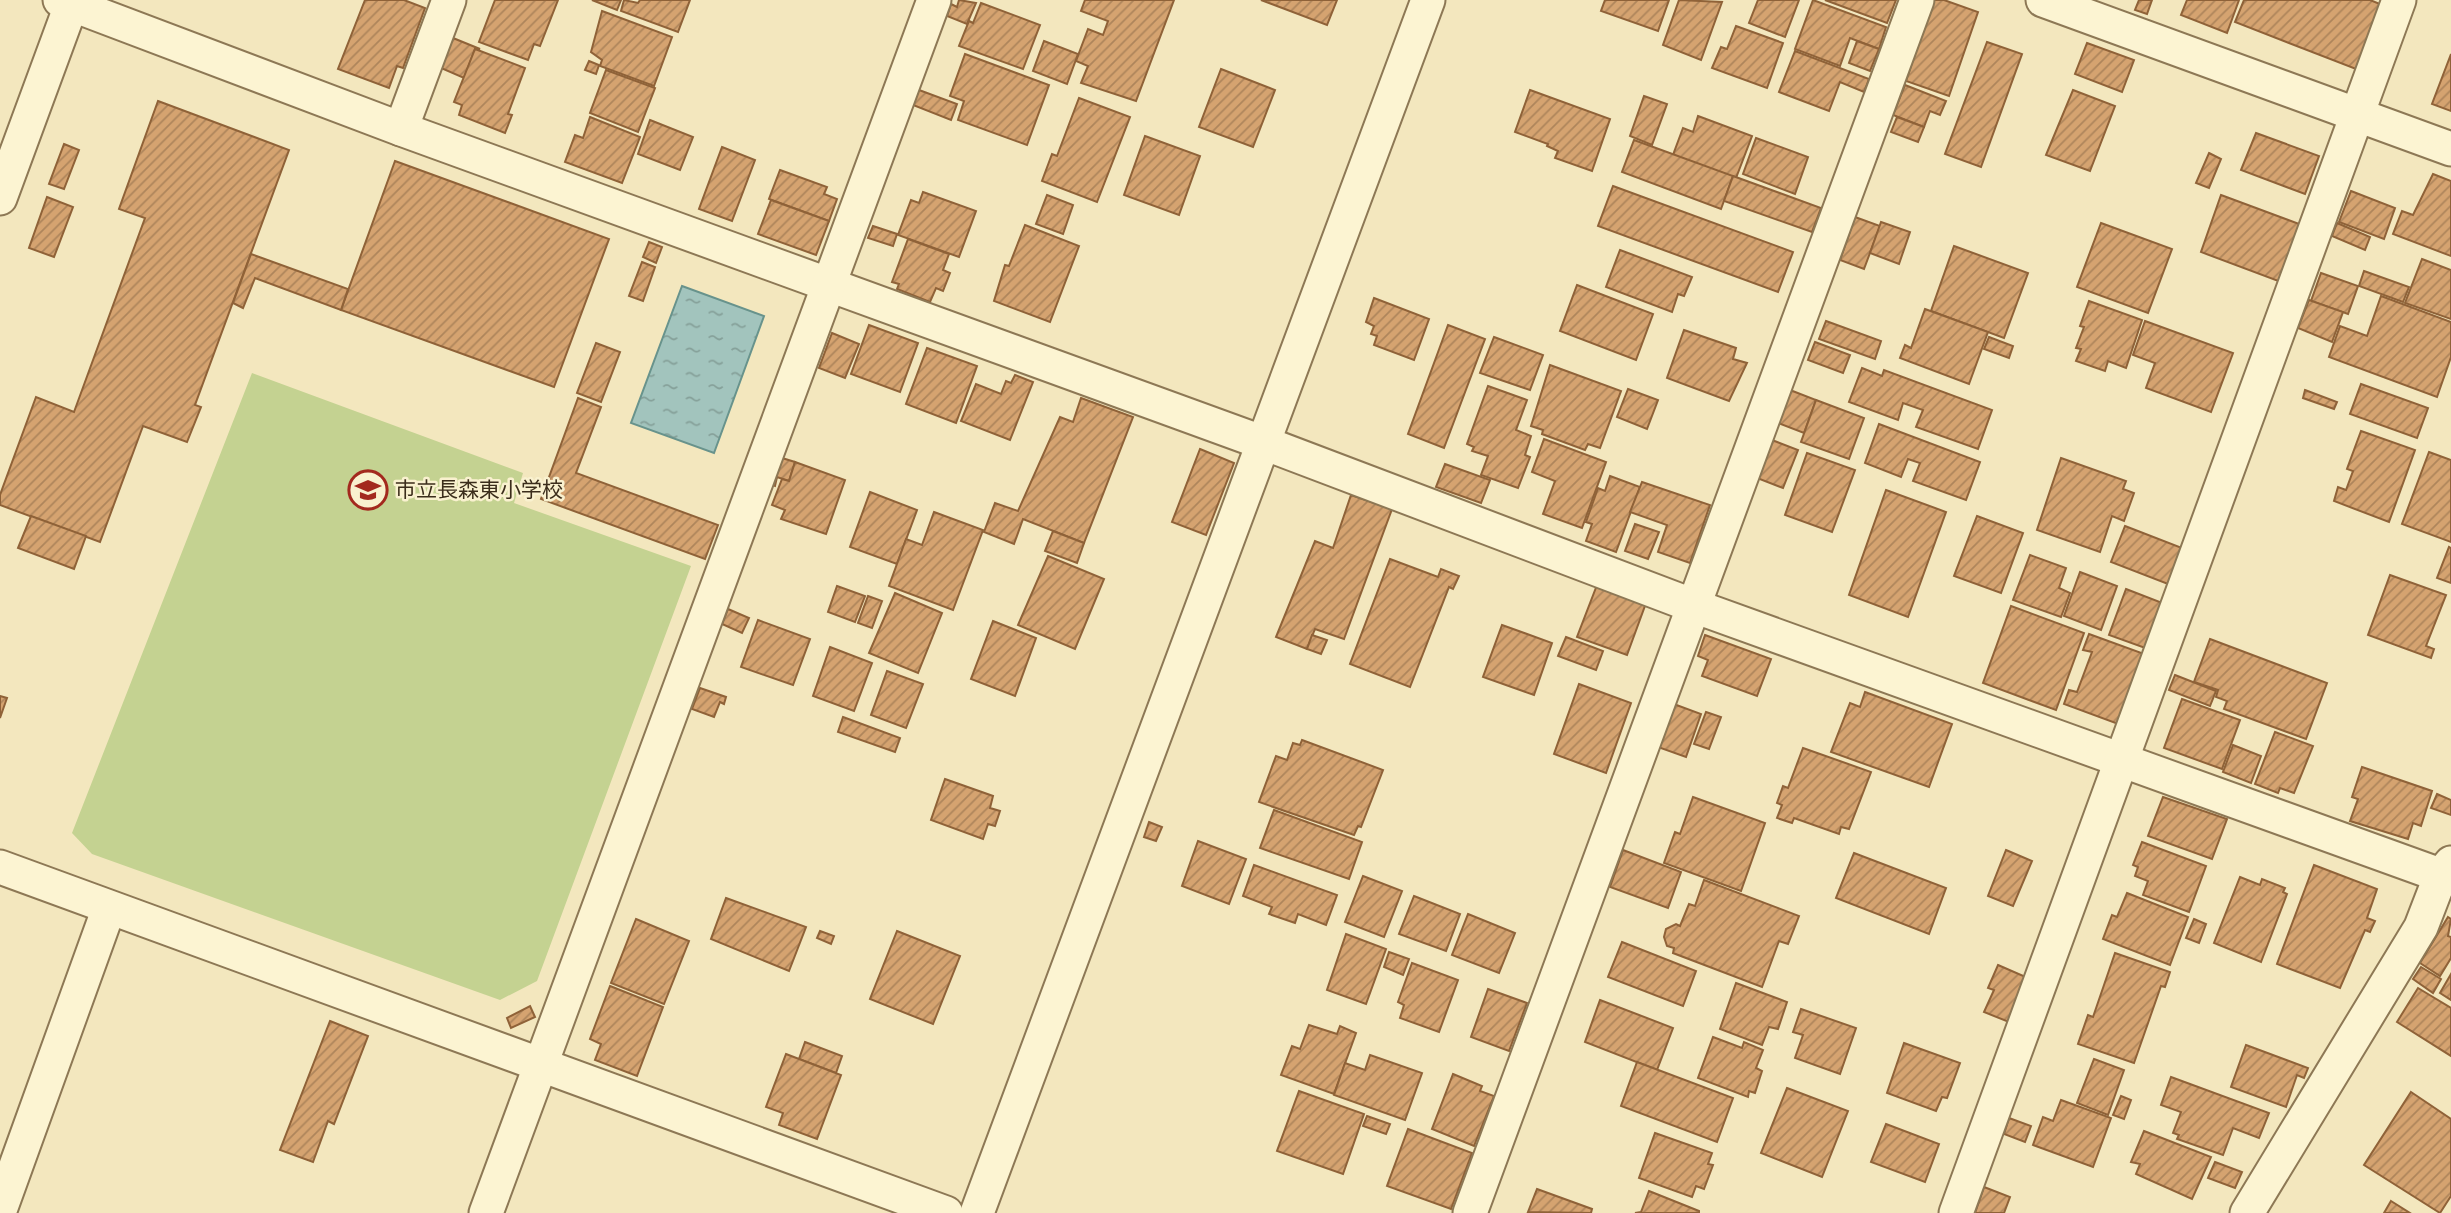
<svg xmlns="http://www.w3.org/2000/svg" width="2451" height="1213" font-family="Spectral,'Noto Sans JP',serif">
<defs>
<pattern id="water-ripples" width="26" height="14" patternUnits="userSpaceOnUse" patternTransform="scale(1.75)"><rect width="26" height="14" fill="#a2c4bd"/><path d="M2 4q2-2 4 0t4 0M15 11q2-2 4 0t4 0" fill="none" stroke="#85a099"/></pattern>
<pattern id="building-hatch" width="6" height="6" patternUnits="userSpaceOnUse" patternTransform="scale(1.75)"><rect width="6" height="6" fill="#d5a370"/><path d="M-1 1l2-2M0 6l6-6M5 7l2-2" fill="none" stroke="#ae855b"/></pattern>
</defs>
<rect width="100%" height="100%" fill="#f3e7be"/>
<path fill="#c4d291" d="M252,373l271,100 -9,30 177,63 -154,415 -37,19 -408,-146 -20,-21z"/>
<path fill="url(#water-ripples)" stroke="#68938c" stroke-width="2" d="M682,286l82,30 -50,137 -83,-30z"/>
<g fill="url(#building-hatch)" stroke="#8f6238" stroke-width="2">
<path d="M365,0h39l21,8 -22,60 -6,-2 -8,22 -51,-19z"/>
<path d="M495,0h63l-18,46 -6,-2 -6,16 -49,-18z"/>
<path d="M592,0h29l-4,10z"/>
<path d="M624,0l14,3 2,-3h50l-12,32 -57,-21z"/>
<path d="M959,0l17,3 -9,21 -20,-8 4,-12 6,3z"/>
<path d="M1085,0h89l-38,101 -55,-18 7,-17 -12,-5 12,-32 15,6 5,-14 -27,-10z"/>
<path d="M1261,0h76l-10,25z"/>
<path d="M1605,0h64l-11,31 -57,-20z"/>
<path d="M1679,0l43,2 -21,58 -38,-15z"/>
<path d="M1758,0h41l-14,37 -36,-14z"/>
<path d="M1813,0l73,27 -7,22 -29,-11 -10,28 -45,-17z"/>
<path d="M1825,0h71l-9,23z"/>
<path d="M1933,0h11l34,12 -29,84 -43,-15z"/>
<path d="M2139,0h13l-5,14 -12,-4z"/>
<path d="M2187,0h52l-12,33 -46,-18z"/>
<path d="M2244,0h126l10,4 -24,65 -121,-47z"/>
<path d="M981,3l59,22 -17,44 -64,-23 10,-25 4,2z"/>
<path d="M602,11l70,26 -18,49 -54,-20 2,-6 -11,-8z"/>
<path d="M1736,26l47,17 -16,45 -55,-20 9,-21 6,2z"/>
<path d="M453,38l27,11h-5l-11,29 -23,-10z"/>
<path d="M1044,41l34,13 -11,30 -34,-13z"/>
<path d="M1857,41l22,8 -9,22 -21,-8z"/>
<path d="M1987,42l35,12 -41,113 -36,-13z"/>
<path d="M2087,43l47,17 -12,32 -47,-18z"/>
<path d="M475,49l50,19 -17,46 4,1 -7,18 -46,-18 3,-10 -8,-3z"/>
<path d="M1795,51l74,28 -5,13 -24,-10 -11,29 -50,-19z"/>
<path d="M965,54l84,31 -22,60 -69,-25 6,-19 -14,-5z"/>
<path d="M2451,54v57l-19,-7z"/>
<path d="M589,61l10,4 -3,9 -11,-4z"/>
<path d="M1221,69l54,21 -22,57 -54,-20z"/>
<path d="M606,70l49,18 -17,44 -48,-19z"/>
<path d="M1905,85l41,16 -6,14 -10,-4 -6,16 -31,-12z"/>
<path d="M919,90l38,14 -6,16 -38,-15z"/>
<path d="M1530,90l80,29 -18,52 -37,-13 3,-7 -11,-5 1,-2 -33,-12z"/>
<path d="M2073,90l42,16 -25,65 -44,-16z"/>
<path d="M1644,96l23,8 -15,41 -22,-9z"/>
<path d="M1079,98l51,19 -33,85 -55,-21 10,-27 5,2z"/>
<path d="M158,101l131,49 -94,255 6,2 -14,35 -44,-16 -43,116 -100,-37v-10l36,-98 38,15 71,-194 -26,-9z"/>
<path d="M1698,116l54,20 -16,42 -63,-23 10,-27 10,4z"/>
<path d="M590,117l50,20 -18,46 -57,-21 10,-27 8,3z"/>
<path d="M1897,117l27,10 -6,15 -27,-10z"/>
<path d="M650,120l43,17 -13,33 -42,-16z"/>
<path d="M2256,133l63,23 -14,38 -64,-24z"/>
<path d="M1145,136l55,20 -21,59 -55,-20z"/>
<path d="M1756,138l52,19 -13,37 -52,-20z"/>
<path d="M1634,140l99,36 -12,33 -99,-37z"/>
<path d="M64,144l15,6 -15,39 -15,-5z"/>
<path d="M722,147l33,13 -23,61 -33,-12z"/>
<path d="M2209,153l12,6 -12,29 -13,-5z"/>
<path d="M395,161l214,78 -55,148 -213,-77z"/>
<path d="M780,170l47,17 -3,7 13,5 -8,22 -60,-22z"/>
<path d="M2433,174l18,7v75l-58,-22 9,-23 11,4z"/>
<path d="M1733,176l88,32 -9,24 -88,-31z"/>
<path d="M1613,186l180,66 -15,40 -180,-66z"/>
<path d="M2351,191l44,17 -11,31 -45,-17z"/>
<path d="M923,192l53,19 -17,46 -61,-22 13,-35 8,3z"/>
<path d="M1047,195l26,10 -10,29 -27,-10z"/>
<path d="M2221,195l81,30 -21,57 -80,-30z"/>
<path d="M47,197l26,10 -19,50 -25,-9z"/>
<path d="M771,200l58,21 -13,34 -58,-21z"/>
<path d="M1855,217l25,9 -16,43 -24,-9z"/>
<path d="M1881,222l29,10 -11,32 -29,-11z"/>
<path d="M2101,223l71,26 -24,64 -71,-26z"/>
<path d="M2337,223l33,14 -5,13 -33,-14z"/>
<path d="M1025,225l54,21 -29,76 -56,-21 11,-36 4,1z"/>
<path d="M873,226l24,8 -4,12 -25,-8z"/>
<path d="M908,239l41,15 -6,16 7,3 -7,18 -7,-3 -6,14 -33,-13 2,-5 -7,-2z"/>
<path d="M649,242l13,5 -6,16 -13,-6z"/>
<path d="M1954,246l74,27 -24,65 -73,-27z"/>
<path d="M1620,250l72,27 -8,19 -6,-2 -6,18 -66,-25z"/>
<path d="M251,254l97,35 -7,21 -86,-32 -12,30 -10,-5z"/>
<path d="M2422,259l29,11v49l-46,-16z"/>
<path d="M642,262l13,5 -12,34 -14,-5z"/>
<path d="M2364,271l45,16 -6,15 -44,-16z"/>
<path d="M2321,273l37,13 -10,28 -37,-13z"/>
<path d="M1577,285l76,29 -17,46 -76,-29z"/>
<path d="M2381,296l70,26v35l-14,40 -108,-40 11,-31 27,10z"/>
<path d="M1374,298l55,21 -15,41 -40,-15 3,-9 -6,-2 3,-8 -8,-4z"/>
<path d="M2309,300l34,12 -11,30 -34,-14z"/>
<path d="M2089,301l53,19 -16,48 -18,-7 -3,10 -29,-10 5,-12 -5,-1 8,-21 -4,-1z"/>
<path d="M1925,309l63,23 -19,52 -69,-26 5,-13 6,3z"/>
<path d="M1826,321l55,20 -6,18 -56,-20z"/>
<path d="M2145,321l88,32 -22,59 -65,-24 9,-25 -22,-8z"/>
<path d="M869,325l49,18 -18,49 -49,-18z"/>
<path d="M1448,325l37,14 -41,109 -36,-14z"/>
<path d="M1684,330l52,18 -3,11 14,4 -18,38 -62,-23z"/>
<path d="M832,333l27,11 -14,34 -26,-10z"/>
<path d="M1494,337l49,18 -13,35 -50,-17z"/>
<path d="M1989,337l24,9 -4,12 -25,-9z"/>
<path d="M1815,342l35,13 -7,18 -35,-13z"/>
<path d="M596,343l24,9 -19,50 -24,-9z"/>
<path d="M927,348l50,18 -21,57 -50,-19z"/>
<path d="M1550,365l71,26 -21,57 -12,-4 -3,6 -43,-16 1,-4 -12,-4z"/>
<path d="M1862,368l20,8 2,-6 108,40 -14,39 -62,-22 7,-17 -20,-7 -5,17 -49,-18z"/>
<path d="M1015,375l18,7 -23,58 -49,-19 15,-37 25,10 5,-13 5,2z"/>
<path d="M2361,384l67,24 -11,30 -67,-24z"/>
<path d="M1488,386l39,14 -11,30 15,6 -6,19 5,2 -12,31 -37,-13 7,-19 -16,-5 2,-4 -7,-3z"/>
<path d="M1628,389l30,11 -11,29 -30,-12z"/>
<path d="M1790,390l26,10 -12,33 -26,-10z"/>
<path d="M2305,390l32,12 -3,7 -31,-11z"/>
<path d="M578,398l23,9 -25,66 142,52 -13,34 -164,-60z"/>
<path d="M1081,398l52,19 -49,126 -61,-24 -9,25 -30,-12 11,-29 23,8 42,-94 13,5z"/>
<path d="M1816,400l48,18 -15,41 -48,-17z"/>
<path d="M1879,424l101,38 -14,38 -53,-19 7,-18 -12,-4 -7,18 -36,-14z"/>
<path d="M2361,431l54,19 -26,72 -55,-21 4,-14 8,3 7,-19 -6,-2z"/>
<path d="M1544,439l62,23 -24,66 -39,-14 12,-33 -23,-9z"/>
<path d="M1772,440l26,10 -15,38 -26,-10z"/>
<path d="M1200,449l34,14 -28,72 -34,-13z"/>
<path d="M2429,452l22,8v82l-49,-18z"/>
<path d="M1807,453l48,17 -23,62 -47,-17z"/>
<path d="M782,458l13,4 -6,19 -12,-4 -2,9 -3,-1z"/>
<path d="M2061,458l65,23 -3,8 11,4 -10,28 -12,-5 -12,36 -63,-22z"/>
<path d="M795,462l50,18 -19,54 -45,-15 4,-9 -13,-5 10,-26 7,2z"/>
<path d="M1445,464l45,16 -9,23 -45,-16z"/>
<path d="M1610,476l30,11 -24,65 -30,-11 6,-17 -6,-2 12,-34 7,3z"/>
<path d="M1642,482l68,23 -20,58 -32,-11 9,-27 -37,-13z"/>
<path d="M1886,490l60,22 -38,105 -59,-22z"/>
<path d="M870,492l47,18 -20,54 -47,-17z"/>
<path d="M1351,495l41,14 -48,130 -29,-10 -8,20 -31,-12 39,-96 18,7z"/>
<path d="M934,512l49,18 -30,80 -64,-24 17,-47 16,6z"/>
<path d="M31,516l55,20 -12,33 -56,-21z"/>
<path d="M1977,516l46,17 -22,60 -47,-17z"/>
<path d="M1635,524l24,8 -11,27 -23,-8z"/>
<path d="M2125,526l57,22 -14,36 -57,-22z"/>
<path d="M1053,531l31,12 -7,20 -32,-12z"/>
<path d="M2449,547l2,1v35l-14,-5z"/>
<path d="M2030,555l36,13 -7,20 11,5 -9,24 -48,-17z"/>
<path d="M1048,556l56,23 -29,70 -57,-24z"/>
<path d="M1390,559l48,18 3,-8 18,7 -6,13 -4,-2 -39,100 -60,-23z"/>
<path d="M2080,572l37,14 -16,44 -37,-14z"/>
<path d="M2390,575l56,20 -20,51 8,3 -3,9 -63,-23z"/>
<path d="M1597,585l49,18 -19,52 -50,-18z"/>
<path d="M837,586l28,10 -10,26 -27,-10z"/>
<path d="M2126,589l39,15 -17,45 -39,-14z"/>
<path d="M895,593l47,20 -24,60 -49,-20z"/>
<path d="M868,596l14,5 -10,27 -14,-5z"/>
<path d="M2011,606l73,27 -28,77 -73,-27z"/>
<path d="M728,609l21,9 -7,15 -20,-9z"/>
<path d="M758,620l52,19 -17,46 -52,-18z"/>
<path d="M993,621l43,17 -21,58 -44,-17z"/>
<path d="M1502,625l50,18 -18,52 -51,-18z"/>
<path d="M2089,634l58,21 -26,70 -57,-21 5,-14 8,2 15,-40 -9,-2z"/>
<path d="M1312,635l15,5 -6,14 -14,-5z"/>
<path d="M1705,635l66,24 -14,37 -55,-20 6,-16 -10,-4z"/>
<path d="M1566,637l37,14 -7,19 -38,-14z"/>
<path d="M2210,639l117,44 -21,56 -82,-30 3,-8 -11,-4 2,-7 -24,-8z"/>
<path d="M830,647l42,16 -18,48 -41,-15z"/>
<path d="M887,671l36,13 -17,44 -35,-13z"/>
<path d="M2175,675l41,16 -6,15 -41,-16z"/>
<path d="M1579,684l52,19 -25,70 -52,-19z"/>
<path d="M700,688l26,9 -2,7 -4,-2 -6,15 -22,-8z"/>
<path d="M1865,692l87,32 -23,63 -98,-35 19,-49 10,4z"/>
<path d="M0,696l7,2 -7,20z"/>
<path d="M2182,699l58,21 -18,49 -58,-21z"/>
<path d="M1671,703l30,11 -15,43 -31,-11z"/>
<path d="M1706,712l15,5 -12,32 -15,-5z"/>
<path d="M843,717l57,21 -5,14 -57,-20z"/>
<path d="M2275,732l38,14 -19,47 -14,-5 -2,5 -23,-9z"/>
<path d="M1302,740l81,30 -22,57 -3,-1 -4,9 -95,-33 17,-46 11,4 6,-17 7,2z"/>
<path d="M2233,745l28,11 -10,27 -28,-11z"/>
<path d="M1803,748l68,24 -22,57 -8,-2 -2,7 -45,-16 -2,5 -15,-5 5,-13 -5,-2 6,-17 5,2z"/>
<path d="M2362,767l70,24 -11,35 -8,-3 -5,16 -58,-18 8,-22 -6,-2z"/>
<path d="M945,779l48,17 -3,12 10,3 -5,15 -7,-2 -5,15 -52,-19z"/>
<path d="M2437,794l14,6v15l-20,-7z"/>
<path d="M1693,797l72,26 -24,68 -77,-28 11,-31 5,2z"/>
<path d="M2163,797l64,22 -15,40 -64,-23z"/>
<path d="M1274,810l88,32 -13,37 -89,-31z"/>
<path d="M1149,822l13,5 -6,14 -12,-4z"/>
<path d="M1198,841l48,18 -17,45 -47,-18z"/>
<path d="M2142,842l64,24 -17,46 -46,-17 5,-14 -13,-5 3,-9 -5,-2z"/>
<path d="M1623,850l58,22 -13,36 -58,-21z"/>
<path d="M2006,850l26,11 -19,45 -25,-10z"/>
<path d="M1854,853l92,35 -17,46 -93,-36z"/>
<path d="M1254,865l83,30 -11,30 -28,-11 -3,9 -26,-9 3,-7 -29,-11z"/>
<path d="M2314,865l63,24 -10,29 8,3 -5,11 -5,-2 -25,58 -63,-24z"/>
<path d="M1363,876l39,15 -18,46 -39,-15z"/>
<path d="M2240,877l20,8 2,-6 23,9 -2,4 4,2 -26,68 -47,-19z"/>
<path d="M1704,880l95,36 -11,28 -9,-3 -17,46 -89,-34 1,-5 -7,-2 -3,-9 2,-8 10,-5 4,2 9,-22 6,2z"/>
<path d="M2127,893l61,24 -18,48 -67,-26 9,-24 5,2z"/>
<path d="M1414,896l46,18 -14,37 -47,-17z"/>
<path d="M726,898l80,29 -17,44 -78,-32z"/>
<path d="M1468,914l47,19 -16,40 -47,-18z"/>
<path d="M2448,917l3,2 -3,17 3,1v21l-11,18 -20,-13z"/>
<path d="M636,919l53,22 -25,63 -53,-21z"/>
<path d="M2194,919l12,5 -7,19 -13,-5z"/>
<path d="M820,931l14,5 -3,8 -14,-6z"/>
<path d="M897,931l63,25 -27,68 -63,-25z"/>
<path d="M1346,934l40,15 -20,55 -39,-14z"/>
<path d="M1622,942l74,29 -13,35 -75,-29z"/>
<path d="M1389,952l20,7 -6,16 -19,-8z"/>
<path d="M2115,953l55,19 -5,15 -4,-1 -27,77 -56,-19 10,-29 5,2z"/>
<path d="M1412,963l46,17 -19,52 -39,-14 4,-13 -6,-3z"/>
<path d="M1998,965l30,13 -19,44 -25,-10 10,-22 -6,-2z"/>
<path d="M2421,967l20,12 -8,14 -20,-14z"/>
<path d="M2451,974v26l-11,-7z"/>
<path d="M1736,983l51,19 -9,27 -9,-2 -7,18 -42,-16z"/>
<path d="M610,986l53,21 -26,69 -42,-16 6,-16 -11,-5z"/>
<path d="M2418,988l33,20v48l-54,-34z"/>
<path d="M1488,989l39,14 -18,48 -38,-14z"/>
<path d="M1600,1000l73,28 -16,42 -72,-28z"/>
<path d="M530,1006l5,11 -24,11 -4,-10z"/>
<path d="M1801,1009l55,19 -16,46 -45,-16 8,-23 -10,-3z"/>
<path d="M330,1021l38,15 -34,88 -6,-3 -15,41 -33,-12z"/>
<path d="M1309,1025l28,9 3,-8 16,7 -22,61 -53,-19 11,-29 8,3z"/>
<path d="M1713,1037l29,11 2,-6 19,8 -7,18 6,3 -7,22 -6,-2 -1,6 -50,-19z"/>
<path d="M805,1042l37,14 -6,17 -37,-14z"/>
<path d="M1904,1043l56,20 -13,35 -5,-1 -6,14 -49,-18z"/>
<path d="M2246,1045l62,23 -4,10 -7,-3 -11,32 -55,-20z"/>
<path d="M786,1054l55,21 -24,64 -38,-14 4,-12 -17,-6z"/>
<path d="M1370,1055l52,18 -17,47 -71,-25 11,-32 20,7z"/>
<path d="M2094,1059l30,11 -16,45 -31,-12z"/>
<path d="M1637,1062l96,36 -16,44 -96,-36z"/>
<path d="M1453,1074l29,12 -2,5 14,5 -20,50 -42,-17z"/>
<path d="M2171,1077l98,36 -10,25 -26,-10 -10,27 -46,-16 2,-4 -6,-2 8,-21 -20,-7z"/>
<path d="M1787,1088l61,23 -26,66 -61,-24z"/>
<path d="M1299,1091l65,23 -21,60 -66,-23z"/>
<path d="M2411,1092l40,27v77l-11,17 -76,-48z"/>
<path d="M2121,1096l10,4 -7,19 -11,-4z"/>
<path d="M2061,1100l50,18 -18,49 -60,-22 10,-28 10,4z"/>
<path d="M1367,1116l23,8 -4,10 -23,-8z"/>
<path d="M2009,1118l22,8 -6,16 -21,-8z"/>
<path d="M1886,1124l53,20 -14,38 -54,-20z"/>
<path d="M1408,1129l64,24 -21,56 -64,-23z"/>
<path d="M2144,1131l67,26 -19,42 -56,-25 4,-10 -9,-2z"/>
<path d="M1655,1133l57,20 -4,11 5,1 -9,24 -8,-3 -4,11 -53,-19z"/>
<path d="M2215,1162l27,10 -7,16 -27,-10z"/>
<path d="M1984,1187l26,10 -6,16h-29z"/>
<path d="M1537,1189l55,20 -1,4 -63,-1z"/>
<path d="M1649,1191l50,20v2h-64l6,-1z"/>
<path d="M2391,1201l19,12h-26z"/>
</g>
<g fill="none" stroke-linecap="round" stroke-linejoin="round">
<g stroke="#8d7855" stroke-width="37">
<g id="minor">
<path d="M60,0l341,129 863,314 430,163 757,273"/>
<path d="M2043,0l408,149"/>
<path d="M401,129l48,-129"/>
<path d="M0,198l73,-198"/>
<path d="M0,867l946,346"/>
<path d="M0,1210l109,-302"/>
<path d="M486,1213l448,-1213"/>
<path d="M977,1213l451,-1213"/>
<path d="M1470,1213l447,-1213"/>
<path d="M1956,1213l443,-1213"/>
<path d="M2247,1213l174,-286 20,-52 10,-12"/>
</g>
</g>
<use href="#minor" stroke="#fcf4d2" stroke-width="33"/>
</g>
<defs>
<g id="school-ring" transform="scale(2.0125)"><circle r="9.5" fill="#f9f1cf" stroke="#a3291e" stroke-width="1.5"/><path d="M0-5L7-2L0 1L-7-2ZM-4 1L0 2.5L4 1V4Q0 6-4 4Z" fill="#a3291e"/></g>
</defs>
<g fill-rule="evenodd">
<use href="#school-ring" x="368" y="490"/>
</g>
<g text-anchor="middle" stroke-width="5" stroke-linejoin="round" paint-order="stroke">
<g font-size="21" fill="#3b2d1b" stroke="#f9f1cf" text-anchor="start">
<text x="395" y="497">市立長森東小学校</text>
</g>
</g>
</svg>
